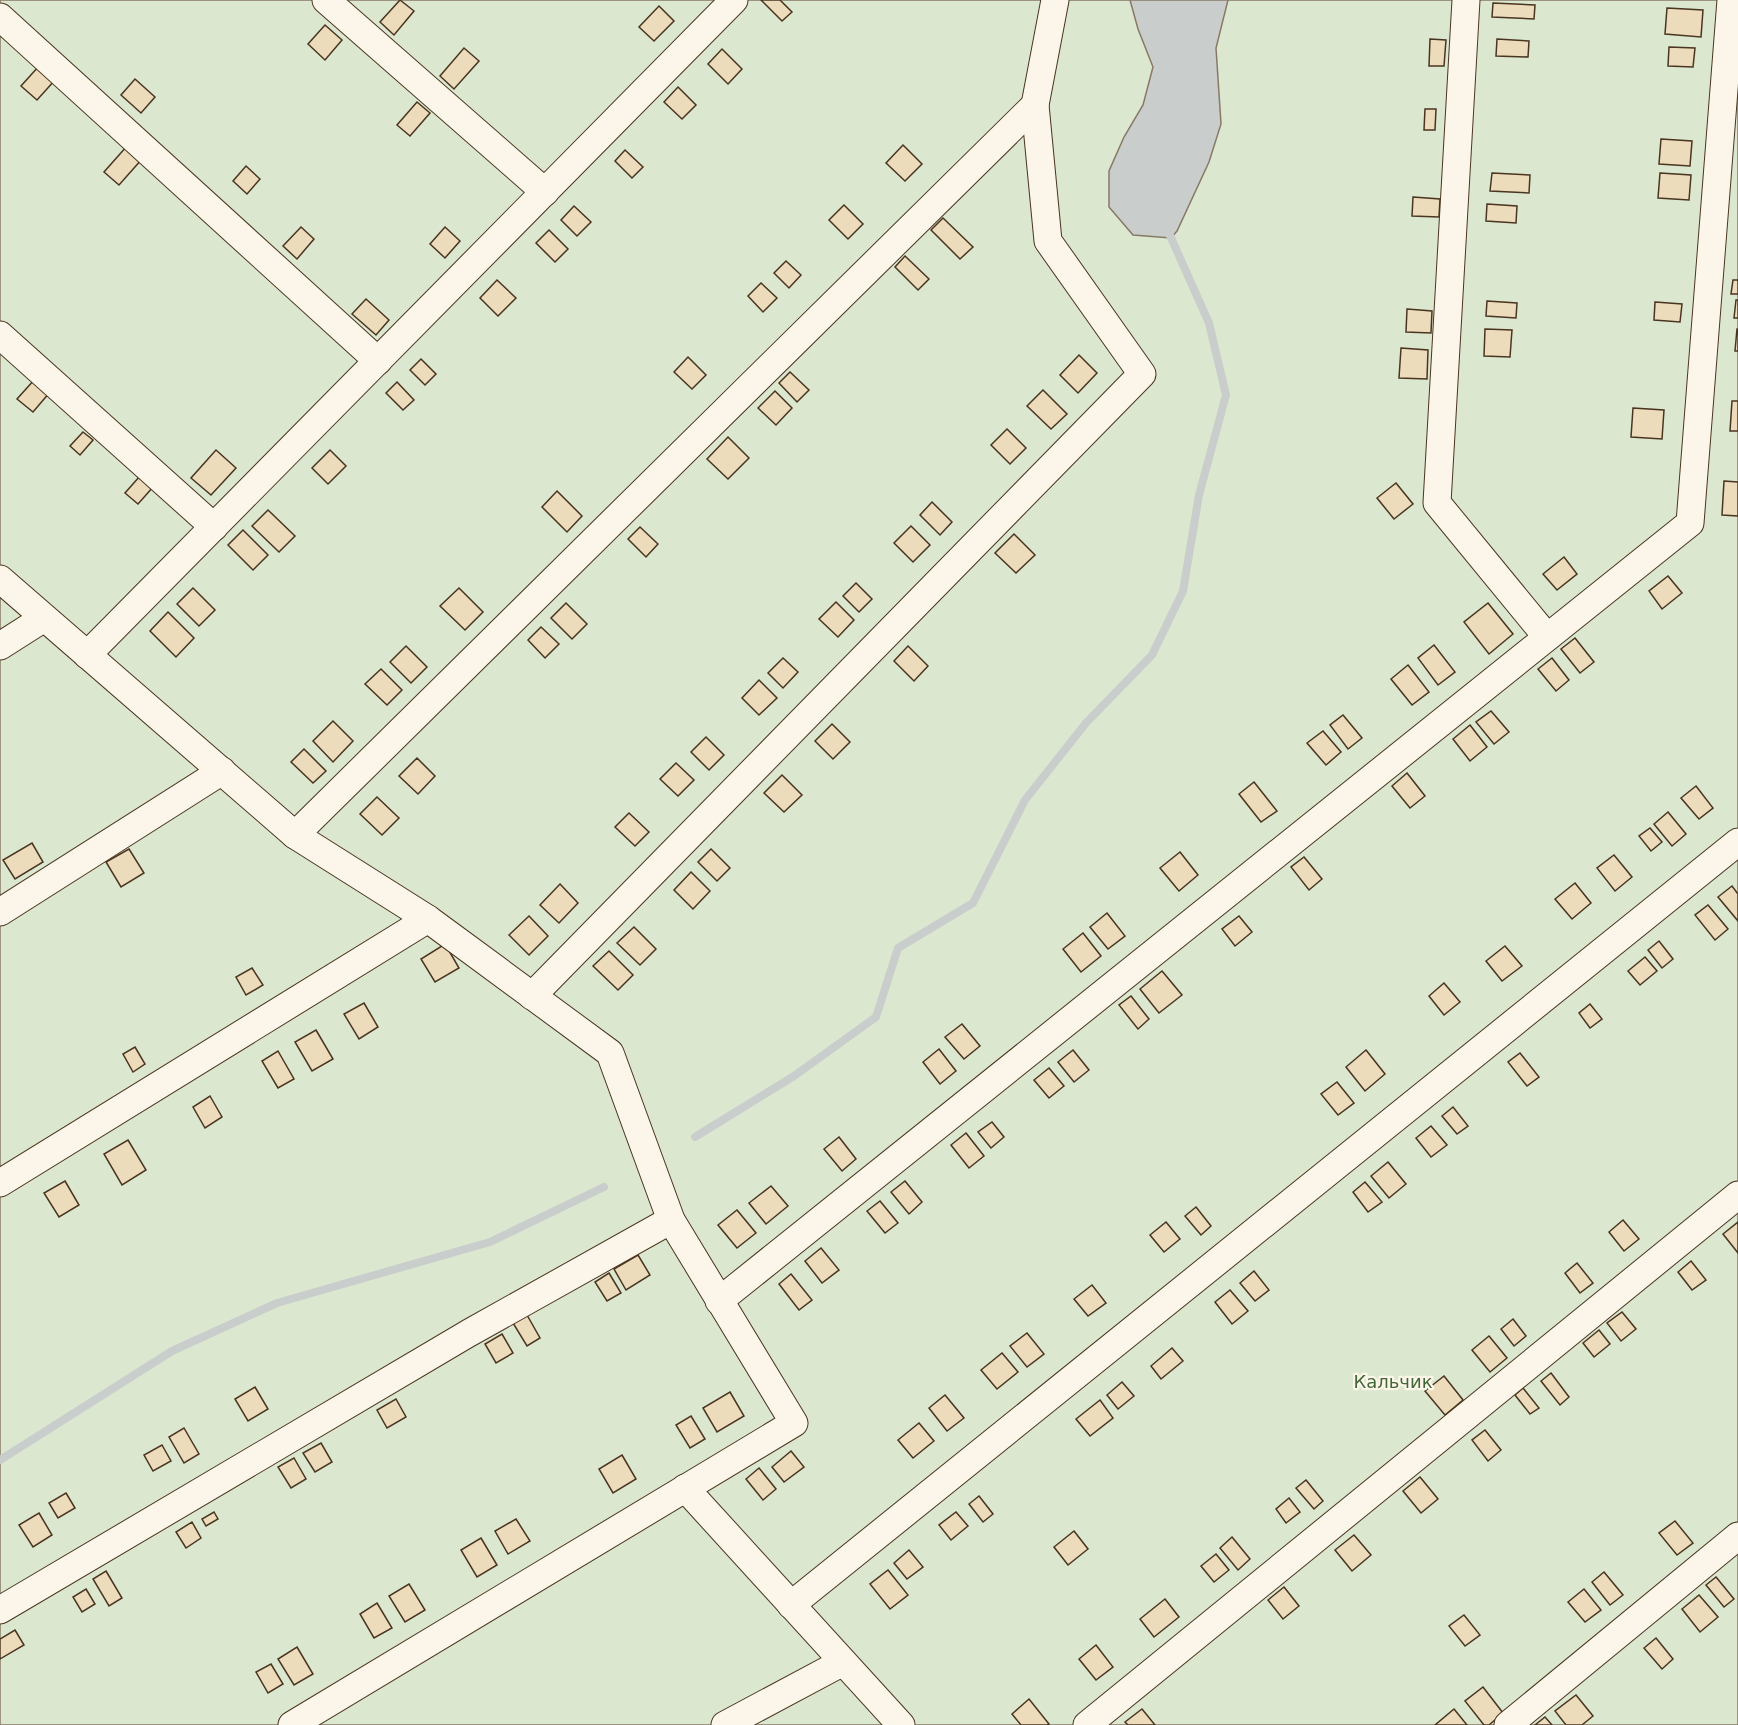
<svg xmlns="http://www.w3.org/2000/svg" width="1738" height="1725" font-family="'DejaVu Sans',sans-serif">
<rect width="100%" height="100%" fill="#fbf6e9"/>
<rect fill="#dce7d0" stroke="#887966" stroke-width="1.5" x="0" y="0" width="1738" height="1725"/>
<path fill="#c9cecd" stroke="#887966" stroke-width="1.5" d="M1130,0h98l-12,48 5,76 -12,38 -32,69 -6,7 -38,-3 -24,-28v-36l15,-34 19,-32 10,-38 -15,-38z"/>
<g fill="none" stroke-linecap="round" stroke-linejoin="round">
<g stroke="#c9cecd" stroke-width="8">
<path d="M695,1137l99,-61 82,-59 22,-69 75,-45 52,-103 61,-77 66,-68 31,-64 16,-96 27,-100 -17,-72 -41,-92"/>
<path d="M0,1460l172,-109 105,-48 213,-61 114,-55"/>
</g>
</g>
<g fill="#ecdcbc" stroke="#4a3520" stroke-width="1.5">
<path d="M400,0l14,11 -20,24 -14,-13z"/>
<path d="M761,0h19l12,12 -10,9z"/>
<path d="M1493,3l42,2 -1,14 -42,-2z"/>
<path d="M659,6l15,15 -20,20 -15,-14z"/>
<path d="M1667,8l36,2 -2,27 -36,-3z"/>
<path d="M325,25l17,15 -17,20 -17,-16z"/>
<path d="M1430,39l16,1 -2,26h-15z"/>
<path d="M1497,39l32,2 -1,16 -32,-1z"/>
<path d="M1669,47l26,1 -2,19 -25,-1z"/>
<path d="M464,48l15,13 -25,28 -14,-13z"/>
<path d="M722,49l20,20 -14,15 -20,-20z"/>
<path d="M39,66l16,14 -18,20 -16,-14z"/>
<path d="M135,79l20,18 -14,16 -20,-18z"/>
<path d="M678,87l18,18 -14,14 -18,-17z"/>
<path d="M417,102l13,11 -20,23 -13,-11z"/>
<path d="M1425,109h11l-1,21h-11z"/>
<path d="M1661,139l31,2 -2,25 -31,-2z"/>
<path d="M903,145l19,19 -17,17 -19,-18z"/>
<path d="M127,146l15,13 -23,26 -15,-13z"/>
<path d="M625,150l18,17 -11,11 -17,-17z"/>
<path d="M246,166l14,13 -13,15 -14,-13z"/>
<path d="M1492,173l38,2 -1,18 -39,-2z"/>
<path d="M1660,173l31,2 -2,25 -31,-2z"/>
<path d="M1413,197l27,2 -1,18 -27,-1z"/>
<path d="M1487,204l30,2 -1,17 -30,-2z"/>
<path d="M844,205l19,19 -15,15 -19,-19z"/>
<path d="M574,206l17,16 -14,14 -16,-16z"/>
<path d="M943,218l30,29 -13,12 -29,-29z"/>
<path d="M301,227l13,12 -17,20 -14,-13z"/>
<path d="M445,227l15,14 -15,17 -15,-14z"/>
<path d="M549,230l19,19 -13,13 -19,-19z"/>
<path d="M905,256l24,23 -11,11 -23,-23z"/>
<path d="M786,261l15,14 -12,13 -15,-15z"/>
<path d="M497,280l19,18 -18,18 -18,-18z"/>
<path d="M1733,280h5v14h-7z"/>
<path d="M761,283l16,15 -14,14 -15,-16z"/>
<path d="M366,299l23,21 -13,15 -24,-21z"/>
<path d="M1736,300h2v18h-4z"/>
<path d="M1487,301l30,2 -1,15 -30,-2z"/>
<path d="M1655,302l27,2 -2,18 -26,-2z"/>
<path d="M1407,309l25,2 -1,22 -25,-1z"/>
<path d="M1485,329l27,1 -2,27 -26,-1z"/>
<path d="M1737,329h1v22h-3z"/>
<path d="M1401,348l27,2 -1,29 -28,-1z"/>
<path d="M1079,355l18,18 -19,20 -18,-18z"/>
<path d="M688,357l18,18 -14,14 -18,-17z"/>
<path d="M421,359l15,15 -11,11 -15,-15z"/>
<path d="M790,372l19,18 -12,12 -18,-19z"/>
<path d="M35,379l15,13 -17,20 -16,-13z"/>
<path d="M397,382l17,18 -11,10 -17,-17z"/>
<path d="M1043,390l24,24 -16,15 -24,-23z"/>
<path d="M775,391l17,17 -16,17 -18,-17z"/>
<path d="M1732,401h6v30h-8z"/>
<path d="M1633,408l31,2 -2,29 -31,-2z"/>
<path d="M1007,429l19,19 -16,16 -19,-19z"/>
<path d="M83,432l10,8 -13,15 -10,-9z"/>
<path d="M728,437l21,21 -21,21 -21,-20z"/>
<path d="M216,450l20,18 -25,27 -20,-17z"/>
<path d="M330,450l16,16 -18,18 -16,-16z"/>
<path d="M140,476l13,11 -15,17 -13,-11z"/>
<path d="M1724,481l14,1v34l-16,-1z"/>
<path d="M1396,483l17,21 -19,15 -17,-21z"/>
<path d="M557,491l25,25 -15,16 -25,-25z"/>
<path d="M932,502l20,20 -12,13 -20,-20z"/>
<path d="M268,510l27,26 -16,16 -27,-26z"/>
<path d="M911,526l19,19 -17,17 -19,-19z"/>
<path d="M640,527l18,17 -12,13 -18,-18z"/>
<path d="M243,530l25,25 -15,15 -25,-25z"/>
<path d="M1014,534l21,21 -19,18 -21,-20z"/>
<path d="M1564,557l13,17 -20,16 -14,-16z"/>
<path d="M1668,576l14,17 -20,16 -13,-18z"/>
<path d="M856,583l16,16 -13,13 -16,-16z"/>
<path d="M193,588l22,22 -16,16 -22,-22z"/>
<path d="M459,588l24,24 -18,18 -25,-24z"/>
<path d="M836,602l18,18 -16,17 -19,-18z"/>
<path d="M566,603l21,21 -15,15 -21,-21z"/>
<path d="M1488,603l25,31 -24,20 -25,-32z"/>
<path d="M168,612l26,26 -18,19 -26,-26z"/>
<path d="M541,627l18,17 -14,14 -17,-18z"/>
<path d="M1575,638l19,24 -14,11 -19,-24z"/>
<path d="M1434,645l21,27 -17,13 -20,-27z"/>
<path d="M406,646l21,21 -16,16 -21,-21z"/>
<path d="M908,646l20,20 -14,15 -20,-20z"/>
<path d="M783,658l15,14 -15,16 -15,-15z"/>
<path d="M1552,658l17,22 -13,11 -18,-22z"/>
<path d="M1408,665l21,27 -17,13 -21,-26z"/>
<path d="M381,669l21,21 -15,15 -22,-21z"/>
<path d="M759,680l18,18 -18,17 -17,-17z"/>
<path d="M1491,711l18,21 -15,12 -18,-22z"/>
<path d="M1343,715l19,23 -14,11 -18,-24z"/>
<path d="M333,721l20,20 -20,21 -20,-21z"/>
<path d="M832,724l18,18 -17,17 -18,-18z"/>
<path d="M1470,725l17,22 -17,14 -17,-22z"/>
<path d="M1323,731l18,21 -15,13 -19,-22z"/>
<path d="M706,737l18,18 -15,15 -18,-18z"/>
<path d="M304,749l22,22 -13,12 -22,-21z"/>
<path d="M417,758l18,18 -17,18 -19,-18z"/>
<path d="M676,763l18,17 -16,16 -18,-17z"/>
<path d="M1407,773l18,23 -15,12 -18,-22z"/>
<path d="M782,775l20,20 -18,17 -20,-19z"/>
<path d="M1254,782l23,29 -16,11 -22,-28z"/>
<path d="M1696,786l17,22 -14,11 -18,-21z"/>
<path d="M377,797l22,21 -17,17 -22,-21z"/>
<path d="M1668,812l18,22 -14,12 -18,-22z"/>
<path d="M629,813l20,19 -14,14 -20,-19z"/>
<path d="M1650,828l12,14 -11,9 -12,-15z"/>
<path d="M32,843l11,19 -28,17 -12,-19z"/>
<path d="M129,849l15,24 -23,14 -15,-25z"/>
<path d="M711,849l19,19 -13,13 -19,-19z"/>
<path d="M1180,852l18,23 -19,16 -19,-23z"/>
<path d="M1614,855l18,22 -17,14 -18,-23z"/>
<path d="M1304,857l18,22 -13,11 -18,-23z"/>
<path d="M691,872l19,19 -17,18 -19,-19z"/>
<path d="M1575,883l16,20 -19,16 -17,-20z"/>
<path d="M560,884l18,19 -19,20 -19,-18z"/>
<path d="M1732,886l6,8v27l-20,-24z"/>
<path d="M1708,905l20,24 -13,11 -20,-25z"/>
<path d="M1107,913l18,23 -17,13 -18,-22z"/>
<path d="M529,916l19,20 -19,19 -20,-20z"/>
<path d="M1239,916l13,16 -17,14 -13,-17z"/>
<path d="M634,927l22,22 -16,16 -23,-22z"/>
<path d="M1083,933l18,23 -20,16 -18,-23z"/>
<path d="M1659,941l14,18 -11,9 -14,-18z"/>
<path d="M445,944l14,24 -24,14 -14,-23z"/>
<path d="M1505,946l17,20 -20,15 -16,-20z"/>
<path d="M609,951l24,24 -15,15 -25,-24z"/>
<path d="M1645,957l12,14 -17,14 -12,-14z"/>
<path d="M252,968l11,17 -17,10 -10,-18z"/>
<path d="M1162,971l20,24 -23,18 -19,-24z"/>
<path d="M1444,983l16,19 -16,13 -15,-19z"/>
<path d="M1131,996l18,23 -11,10 -19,-24z"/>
<path d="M364,1003l14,24 -19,12 -15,-25z"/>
<path d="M1590,1004l12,15 -12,9 -11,-15z"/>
<path d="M962,1024l18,22 -16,13 -19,-22z"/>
<path d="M316,1030l17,29 -21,12 -17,-29z"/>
<path d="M135,1047l10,17 -12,8 -10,-18z"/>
<path d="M939,1049l17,22 -16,13 -17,-22z"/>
<path d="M1073,1050l16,20 -15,12 -16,-20z"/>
<path d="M1366,1050l19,24 -20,17 -19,-24z"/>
<path d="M278,1051l16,28 -16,9 -16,-27z"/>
<path d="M1520,1053l19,24 -12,9 -19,-24z"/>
<path d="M1049,1068l15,18 -15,12 -15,-18z"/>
<path d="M1337,1082l17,21 -16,12 -17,-21z"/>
<path d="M210,1096l12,21 -17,11 -12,-21z"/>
<path d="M1453,1107l15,19 -11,8 -15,-18z"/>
<path d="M992,1122l12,15 -13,11 -13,-16z"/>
<path d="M1431,1126l16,19 -16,12 -15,-19z"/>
<path d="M966,1133l18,23 -15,12 -18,-23z"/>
<path d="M839,1137l17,22 -14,12 -18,-22z"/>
<path d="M128,1140l18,30 -24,15 -18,-31z"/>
<path d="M1388,1162l18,22 -17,14 -18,-22z"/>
<path d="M65,1181l14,24 -20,12 -15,-24z"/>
<path d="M905,1181l17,21 -13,12 -18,-22z"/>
<path d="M1365,1182l17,20 -14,10 -15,-20z"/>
<path d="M771,1186l17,20 -22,18 -17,-21z"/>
<path d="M880,1201l18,22 -13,10 -18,-22z"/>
<path d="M1196,1207l15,19 -10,9 -16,-19z"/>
<path d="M737,1210l19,23 -19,15 -19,-23z"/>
<path d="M1623,1220l16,19 -15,12 -15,-19z"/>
<path d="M1166,1222l14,17 -16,13 -14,-17z"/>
<path d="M1738,1222v31l-15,-19z"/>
<path d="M821,1248l18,22 -17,13 -17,-22z"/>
<path d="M638,1255l12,20 -24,15 -12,-21z"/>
<path d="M1691,1261l15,19 -14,10 -14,-18z"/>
<path d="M1577,1263l16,20 -13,10 -15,-20z"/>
<path d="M1254,1271l15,19 -14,11 -15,-18z"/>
<path d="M609,1273l12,20 -14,8 -12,-19z"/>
<path d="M791,1274l21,26 -13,10 -20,-26z"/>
<path d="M1092,1285l14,18 -18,13 -14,-17z"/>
<path d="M1230,1290l18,21 -16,13 -17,-22z"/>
<path d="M1622,1312l14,17 -15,12 -14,-18z"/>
<path d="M527,1315l13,23 -13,8 -14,-23z"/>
<path d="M1513,1319l13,17 -12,10 -13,-17z"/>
<path d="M1599,1330l11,14 -16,13 -11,-14z"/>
<path d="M1027,1333l17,21 -17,13 -17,-21z"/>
<path d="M502,1334l11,19 -17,10 -11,-19z"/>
<path d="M1489,1336l18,22 -17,14 -18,-22z"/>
<path d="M1172,1348l11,13 -22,18 -10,-13z"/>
<path d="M1002,1353l16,19 -21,17 -16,-19z"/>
<path d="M1551,1373l18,24 -9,8 -19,-24z"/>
<path d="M1444,1376l19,24 -18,15 -20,-24z"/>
<path d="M1122,1382l12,14 -16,13 -11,-14z"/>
<path d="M255,1387l13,22 -20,12 -13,-22z"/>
<path d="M1523,1388l16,20 -9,6 -15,-19z"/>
<path d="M730,1392l14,24 -27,16 -14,-24z"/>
<path d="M945,1395l19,23 -17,13 -18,-23z"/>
<path d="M396,1399l10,18 -19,11 -10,-18z"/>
<path d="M1100,1400l13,18 -23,18 -14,-17z"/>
<path d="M691,1416l14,23 -15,9 -14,-23z"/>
<path d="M919,1423l15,18 -21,17 -15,-18z"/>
<path d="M184,1428l15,26 -15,9 -15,-26z"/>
<path d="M1485,1430l16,20 -13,11 -16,-21z"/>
<path d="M321,1443l11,19 -17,10 -12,-19z"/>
<path d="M162,1445l9,16 -18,10 -9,-16z"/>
<path d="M791,1451l13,16 -20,15 -12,-15z"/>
<path d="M622,1455l14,24 -23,14 -14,-24z"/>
<path d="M294,1458l12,21 -15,9 -13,-21z"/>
<path d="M759,1468l17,21 -13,11 -17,-21z"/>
<path d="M1420,1477l18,22 -17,14 -18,-22z"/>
<path d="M1306,1480l17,21 -9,8 -18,-21z"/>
<path d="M66,1493l9,15 -17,10 -9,-15z"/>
<path d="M979,1496l14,18 -10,8 -14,-18z"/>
<path d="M1289,1498l11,14 -14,11 -10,-14z"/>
<path d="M214,1512l4,7 -12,7 -4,-7z"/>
<path d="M956,1512l12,14 -17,14 -12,-15z"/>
<path d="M39,1513l13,22 -19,12 -14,-22z"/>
<path d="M516,1519l14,22 -22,13 -13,-23z"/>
<path d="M1675,1521l18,22 -16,12 -18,-22z"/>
<path d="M192,1522l9,16 -15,10 -10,-16z"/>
<path d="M1074,1531l14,18 -20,16 -14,-18z"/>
<path d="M1354,1535l17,20 -19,16 -17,-21z"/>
<path d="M1232,1537l18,22 -12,11 -18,-22z"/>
<path d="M481,1538l16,27 -20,12 -16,-27z"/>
<path d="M909,1550l14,17 -16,12 -13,-16z"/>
<path d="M1216,1554l13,16 -15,12 -13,-16z"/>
<path d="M888,1570l20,25 -18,14 -20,-25z"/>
<path d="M106,1571l16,27 -13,8 -16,-27z"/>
<path d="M1604,1572l19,23 -13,10 -18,-23z"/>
<path d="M1716,1577l18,22 -10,8 -18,-22z"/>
<path d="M409,1584l16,26 -20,12 -16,-26z"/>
<path d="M1284,1587l15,19 -16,13 -15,-19z"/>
<path d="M86,1589l9,15 -13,8 -9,-15z"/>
<path d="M1584,1589l17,21 -16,12 -17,-20z"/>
<path d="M1699,1595l19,22 -18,15 -18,-23z"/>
<path d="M1165,1599l14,18 -25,20 -14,-18z"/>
<path d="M377,1603l15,25 -18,10 -14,-24z"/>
<path d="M1464,1615l16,20 -15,11 -16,-20z"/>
<path d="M15,1630l9,15 -24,14v-20z"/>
<path d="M1656,1638l17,21 -11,10 -18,-21z"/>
<path d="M1096,1645l17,22 -17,13 -17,-21z"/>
<path d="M297,1647l16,27 -19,11 -16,-26z"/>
<path d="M271,1664l12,20 -15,9 -12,-21z"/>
<path d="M1483,1687l20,26 -14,12h-5l-19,-24z"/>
<path d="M1576,1695l17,21 -11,9h-16l-11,-14z"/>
<path d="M1029,1699l20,25 -2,1h-26l-9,-11z"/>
<path d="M1142,1709l13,16h-27l-3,-3z"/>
<path d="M1454,1709l13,16h-32z"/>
<path d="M1545,1717l7,8h-17z"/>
</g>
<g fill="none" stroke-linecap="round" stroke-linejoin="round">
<g stroke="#4a3520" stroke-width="29">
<g id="minor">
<path d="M326,0l219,192"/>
<path d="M1466,0l-29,503 110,134"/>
<path d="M0,17l378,344"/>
<path d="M0,335l214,192"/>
<path d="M0,579l295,256 133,84 182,134 61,167 123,203 -502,302"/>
<path d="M0,646l44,-28"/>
<path d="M87,655l647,-655"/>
<path d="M295,835l740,-730"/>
<path d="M0,912l222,-141"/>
<path d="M532,996l610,-622 -94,-133 -13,-136 20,-105"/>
<path d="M0,1183l428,-264"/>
<path d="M719,1301l971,-778 41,-523"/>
<path d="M685,1488l216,237"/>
<path d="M791,1605l947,-763"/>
<path d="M0,1610l469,-277 202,-113"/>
<path d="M725,1725l118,-63"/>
<path d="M1087,1725l651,-530"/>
<path d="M1508,1725l230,-189"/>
</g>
</g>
<use href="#minor" stroke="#fbf6e9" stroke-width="27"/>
</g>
<g text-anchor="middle" stroke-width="4.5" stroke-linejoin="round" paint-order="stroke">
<g font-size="18" fill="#436837" stroke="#fbf6e9">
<text x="1393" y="1388">Кальчик</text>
</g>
</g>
</svg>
